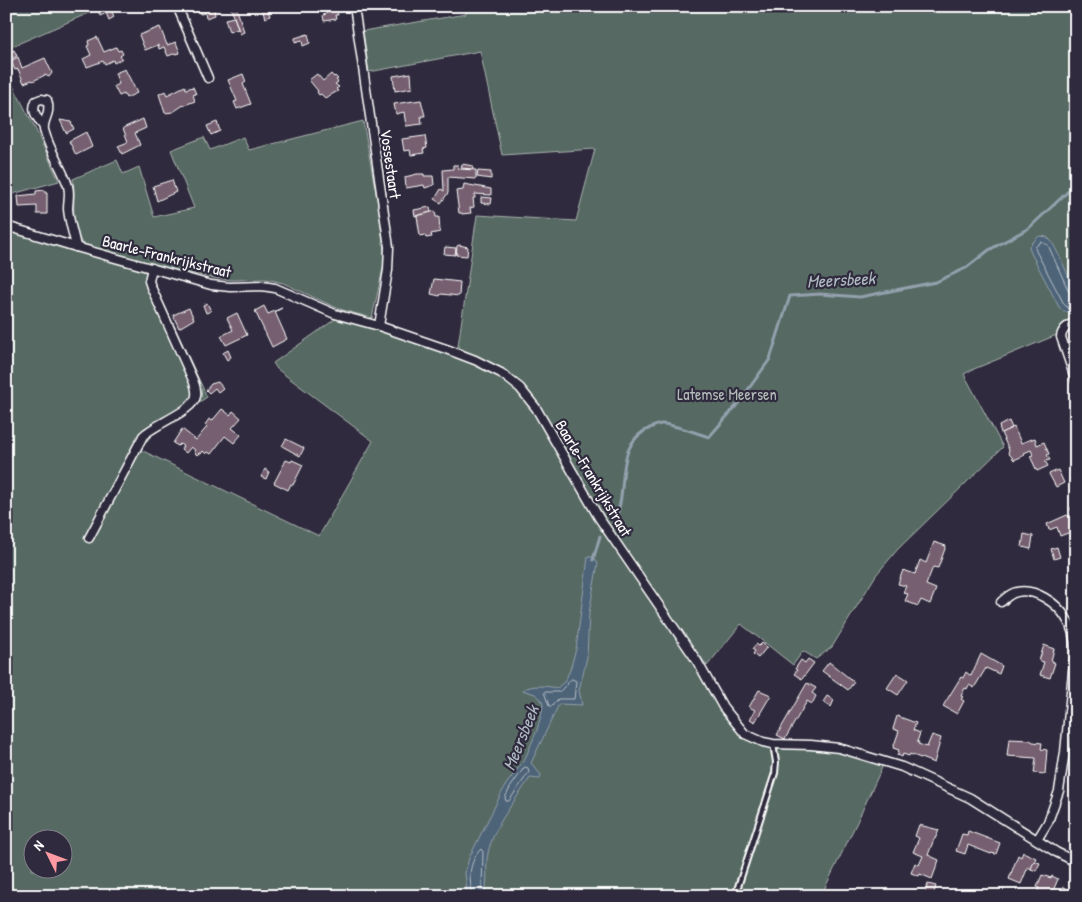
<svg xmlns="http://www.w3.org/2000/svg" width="1082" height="902" font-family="'Patrick Hand',sans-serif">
<rect width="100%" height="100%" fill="#2f2a3d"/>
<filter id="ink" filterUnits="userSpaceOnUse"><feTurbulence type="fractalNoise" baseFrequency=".02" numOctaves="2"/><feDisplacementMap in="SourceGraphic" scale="10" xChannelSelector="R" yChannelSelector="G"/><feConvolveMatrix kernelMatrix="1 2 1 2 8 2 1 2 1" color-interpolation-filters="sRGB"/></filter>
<g filter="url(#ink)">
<g fill="#566962" stroke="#aab4b0" fill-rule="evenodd">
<path d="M6,6h99l-99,43z"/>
<path d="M465,6h611v321l-102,42 -10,5 39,73 -105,102 -22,26 -44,72 -16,12 -13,-8 -10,14 -52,-41 -34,42 -6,-9 -4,3 26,47 30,31 58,7 74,16 -28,61 -36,74h-815v-668l145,43 3,11 53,115 -55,37 -11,16 178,86 54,-95 -96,-72 -4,-6 61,-43 1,-6 122,39 20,-138 99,6 19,-72 -93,6 -22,-104 -111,21 -6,-41 103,-17zM32,840h30v30h-30z"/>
<path d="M6,72l29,56 24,53 -50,14 -2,26z"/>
<path d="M363,121l16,89 6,49 -13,59 -33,-9 -56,-26 -17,-4 -34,1 -19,-2 -66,-14 -64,-20c-14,-16 -7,-46 -10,-65l44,-19 6,14 16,-7 15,50 40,-9 -23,-58 33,-13 6,13 33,-13 6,13z"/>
</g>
<g fill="#4d6378" stroke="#94a1ae">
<path d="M1039,236l8,1 5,5c8,15 30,56 20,70h-8l-5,-5 -28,-54 -2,-7z"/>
<path d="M588,557h6l4,6 -9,50 -2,44 -8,33 3,15 -23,-1 -28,59 10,12 -1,4 -10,-1c-15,23 -36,47 -42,75 -3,14 1,29 -4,43h-19l2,-6 -2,-17 4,-15 36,-72 20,-27 12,-29 5,-18 1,-8 -2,-5 -6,-5 -13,-4c11,-6 23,-4 35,-2l8,-7 5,-11 6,-21z"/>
</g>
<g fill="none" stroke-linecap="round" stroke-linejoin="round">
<g stroke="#b8c1c9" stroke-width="1">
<path d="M1076,295l-4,-1 -3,-2 -21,-47 -7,-3 -6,5 1,4 28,53 3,3 9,-2"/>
<path d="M572,679l4,2 -2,18h-16l-6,7h-3l-5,-14h15z"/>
<path d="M525,767l3,1 1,4 -20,29h-3l-1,-3 5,-10z"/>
<path d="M470,896c2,-8 0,-13 0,-21 0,-8 5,-21 11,-26l2,3 -1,35 -2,9"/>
</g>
<g stroke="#94a1ae" stroke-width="3">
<path d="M613,523c18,-30 -2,-78 37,-95 3,-1 8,-4 11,-4 8,-1 39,10 48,13l28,-32 33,-46 20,-63 30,-2 40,3 76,-15 30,-14 23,-18 40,-22 47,-44"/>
<path d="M593,560l7,-24"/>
</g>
</g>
<g fill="#765e70" stroke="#fff">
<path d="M108,6h2l4,11 -5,3 -3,-7 -6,3 -2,-6z"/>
<path d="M197,6h27v1l-10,3 1,5 -9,3 -1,-5 -5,1z"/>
<path d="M236,6l8,26 -4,2 -9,-26z"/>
<path d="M261,6h6l3,10 -5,2z"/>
<path d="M325,6h11l2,9h-3l1,4 -12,2 -1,-6 3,-1z"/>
<path d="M234,17l4,12 -9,3 -4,-13z"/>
<path d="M160,27l7,18 9,-3 4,11 -4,1v-1l-8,3 -4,-9 -5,2 -1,-4 -13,5 -6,-15z"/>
<path d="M308,34l2,9 -7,3 -1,-6 -7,2v-4z"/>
<path d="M97,37l7,15 12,-5 2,4 3,-1 2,4 -3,2 2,3 -8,4 -1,-3 -8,4 -2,-3 -16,6 -4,-8 8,-4 -4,-9 2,-1 -1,-4z"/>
<path d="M14,50l3,6 -6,3 -3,-6z"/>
<path d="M18,57l4,11 23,-10 7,15 -3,4 -4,-2 -12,6 -1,-1 -8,3 -6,-14 -3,1 -4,-9z"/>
<path d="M125,69l12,24 -11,5 -2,-4 -5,2 -5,-10 5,-2 -4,-11z"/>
<path d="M411,73l1,15 -17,3 -2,-15z"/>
<path d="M243,74l3,8 -3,2 8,20 -14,5 -3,-7 3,-1 -9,-21z"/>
<path d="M317,74l6,7 8,-7 3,3 1,-1 3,3 -2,1 2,2 -3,2 4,3 -3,2 2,2 -13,7 -4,-4 -2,1 -2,-3 1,-1 -9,-11z"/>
<path d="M185,86l1,3 7,-2 3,7 -3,1 2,6 -13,5 -9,6 -8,1 -6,-19 6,-3 2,4z"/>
<path d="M421,100l4,16h-4l1,8 -16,2 -2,-14 -8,2 -2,-10z"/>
<path d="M143,119l3,9 -11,5 5,12 -18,9 -4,-8 10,-4 -5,-14z"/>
<path d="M60,120l11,2 3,7 -8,4z"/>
<path d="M217,122l3,9 -9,4 -4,-9z"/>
<path d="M86,132l6,15 -16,8 -7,-14z"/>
<path d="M425,136l2,12 -4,1 1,4 -13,2 -1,-5 -6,1 -2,-12z"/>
<path d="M462,164l11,2v3l-12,-1z"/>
<path d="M453,165h5l1,4 17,1v9l-28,-2v16l-7,10 -6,-4 6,-10 3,2 -1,-21 10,-1z"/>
<path d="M478,171l13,1v7l-14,-2z"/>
<path d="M417,174h7v2h9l1,9 -9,3 -1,-3 -18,3 -1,-11z"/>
<path d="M172,180l4,12 -19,9 -4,-15z"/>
<path d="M464,184l27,5v6l-16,-1v4h-2l1,9 -4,1 1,5 -9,1v-1h-3l-3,-22 7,-1z"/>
<path d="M45,190v3h2v21h-10v-8l-18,1 -1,-11 18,-2v-3z"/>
<path d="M481,197l11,1 -1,6 -10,-1z"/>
<path d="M430,207l1,5 -16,4 -1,-6z"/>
<path d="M435,211l1,6h3l1,15 -9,2 1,3 -6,1 -1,-3 -5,1 -3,-20z"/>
<path d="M459,245l9,2 -1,9 -11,-1 1,-9z"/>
<path d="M445,247l11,1 -1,7 -11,-1z"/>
<path d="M434,279l26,3 -1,14 -18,-2 -1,2 -9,-2z"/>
<path d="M207,303l4,8 -5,2 -3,-8z"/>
<path d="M264,306l4,8 14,-6 -7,4 12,27 -15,8 -17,-36z"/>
<path d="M189,308l5,11 -15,9 -6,-13z"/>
<path d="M237,313l10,22 -21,10 -5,-9 12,-6 -6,-12z"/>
<path d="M228,350l3,7 -4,3 -4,-7z"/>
<path d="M218,382l5,6 -5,4 -3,-4 -6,5 -3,-3 5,-6z"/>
<path d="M222,409l8,6 3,-4 8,7 -9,10 9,7 -7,8 -9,-7 -14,18 -3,-2 -2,2 -3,-3 -2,3 -2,-1 -2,2 -3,-3 1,-2 -4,-3 -5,6 -5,-4 2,-3 -3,-2 -2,2 -5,-3 9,-14 14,11 11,-13 -2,-2 4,-6 3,2z"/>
<path d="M1009,421l3,7 -11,5 -2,-7z"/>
<path d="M1014,427l7,16 14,-5 2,7 7,-3 5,12 -2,1 3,5 -5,1 3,5 -11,5 -7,-15 3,-1 -2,-5 -7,3 1,2 -11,5 -2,-3 -4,-4 1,-3 -8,-17z"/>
<path d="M286,439l18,9 -4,8 -18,-10z"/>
<path d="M286,460l5,2 1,-2 11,5 -10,20 -2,-1 -3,6 -14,-7z"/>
<path d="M265,469l4,3 -3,7 -5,-2z"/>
<path d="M1058,470l6,13 -8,4 -7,-13z"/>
<path d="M1076,506v24l-16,6 -3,-9 -8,3 -2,-6 20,-9 1,1h2l2,-3 -2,-5z"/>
<path d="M1024,534l9,2 -2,13 -9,-2z"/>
<path d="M934,542l12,4 -8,22 -5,-1 -7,18 10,4 -6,15 -9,-4 -3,6 -13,-5 3,-7 -5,-1 3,-7 -8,-2 5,-14 12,4 5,-14 6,3z"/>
<path d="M1057,547l3,10 -6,2 -3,-10z"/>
<path d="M762,643l5,4 -9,11 -5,-4 2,-3 -3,-2 4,-5 3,2z"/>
<path d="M1044,645l10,4 -3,12 4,2 -5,15 -10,-3 4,-13 -5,-1z"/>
<path d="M981,654l21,12 -3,8 -13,-6 -12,20 -5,-3 -2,4 -2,-1 -4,8 2,1 -2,2 3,2 -7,13 -14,-8 18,-29 2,1 3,-6 5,4z"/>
<path d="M808,659l6,4 -12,16 -8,-5 3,-4 -2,-1 6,-9 4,3z"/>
<path d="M829,662l25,20 -6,8 -26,-19z"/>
<path d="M897,673l11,7 -10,15 -11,-7z"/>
<path d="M807,683l9,5 -4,5 4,3 -4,8 -5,-3 -22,38 -8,-4z"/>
<path d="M759,690l12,5 -16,27 -5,-3 5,-9 -6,-3z"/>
<path d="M827,696l7,4 -3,7 -8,-5z"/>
<path d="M897,716l19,7 -3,7 7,3 -3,9h2l-1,2 9,3 5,-12 9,3 -7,25 -24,-9 -1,2 -6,-2 -1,3 -4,-2 -1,1 2,-6 -6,-2 6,-17 -6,-2z"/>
<path d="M1009,739l21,1 3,2 9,1 -1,6 6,1 -2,24 -11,-1 2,-15 -29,-2z"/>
<path d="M919,825l20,5 -4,9h-1l-6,16 11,5 -7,19 -12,-5 -1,2 -8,-3 4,-10 4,2 4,-9 -10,-4 6,-14 -4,-2z"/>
<path d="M968,831l32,12 -4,11 -5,-1v1l-23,-9 -3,9 -9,-3 6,-17 5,1z"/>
<path d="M1023,852l13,6 -5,11 -3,-2 -7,17 -12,-5 9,-24 3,2z"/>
<path d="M1034,861l6,2 -4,8 -5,-2z"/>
<path d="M1042,875l9,3 1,-2 6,3 -7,17 -6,-2 -2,2 -6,-3 2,-5 -2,-1z"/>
<path d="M928,884l8,2 -3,10 -9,-1z"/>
<path d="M1063,887l11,5 -1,3 2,1h-15z"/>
</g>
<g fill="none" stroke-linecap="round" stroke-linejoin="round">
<g stroke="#fff" stroke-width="8">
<path id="lane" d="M735,896l40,-123 1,-11 -3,-18"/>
</g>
<g stroke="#fff" stroke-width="11">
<g id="street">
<path d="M177,6l31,72"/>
<path d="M354,6l35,241 -1,23 -9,56"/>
<path d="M43,126c-6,-9 -12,-14 -7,-25l5,-2 6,1c5,14 -5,20 -3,30 5,19 16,35 23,53 4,9 1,17 1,26 1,13 6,26 8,38"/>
<path d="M6,226l70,21 135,38 19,2 32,-1 13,2 60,26 44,12 67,23 29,11 26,13 19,15 16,20 63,110 98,143 26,46 22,27 18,8 10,2 38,1 28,3 63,19 68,31 86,54 20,10"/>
<path d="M1076,322c-8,3 -14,7 -15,15l15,44"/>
<path d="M89,538l54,-102c11,-12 51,-25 53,-40 1,-6 -1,-11 -3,-16l-42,-93 -2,-6 3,-13"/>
<path d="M1001,602c5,-4 9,-9 16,-10 18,-4 40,11 49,26 7,10 9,21 9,33l-10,101 -6,39 -11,31 -11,18"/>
</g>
</g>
<use href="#lane" stroke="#2f2a3d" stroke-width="4"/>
<use href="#street" stroke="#2f2a3d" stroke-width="8"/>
</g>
</g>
<g text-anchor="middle" stroke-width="4.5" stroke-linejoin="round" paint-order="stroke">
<g font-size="16" fill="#fff" stroke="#2f2a3d">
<text transform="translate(391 164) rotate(82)" y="6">Vossestaart</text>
<text transform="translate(167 256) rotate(14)" y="6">Baarle-Frankrijkstraat</text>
<text transform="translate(594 478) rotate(59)" y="6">Baarle-Frankrijkstraat</text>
</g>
<g font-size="16" fill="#b3bcb8" stroke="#2f2a3d">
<text x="727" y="400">Latemse Meersen</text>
</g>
<g font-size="18" font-style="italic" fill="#afb9c2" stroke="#2f2a3d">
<text transform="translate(841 280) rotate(-3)" y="6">Meersbeek</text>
<text transform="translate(521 738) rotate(-68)" y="6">Meersbeek</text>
</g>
</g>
<rect width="1082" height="902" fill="none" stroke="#2f2a3d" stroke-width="25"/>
<rect x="12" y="12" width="1057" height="877" fill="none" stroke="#fff" stroke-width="2" filter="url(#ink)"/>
<g transform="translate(48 854) rotate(312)"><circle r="24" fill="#2f2a3d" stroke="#827f8b"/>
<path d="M0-4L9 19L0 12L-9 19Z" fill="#ff9aa2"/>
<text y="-8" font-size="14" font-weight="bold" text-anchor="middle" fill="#ffffff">N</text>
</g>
</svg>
